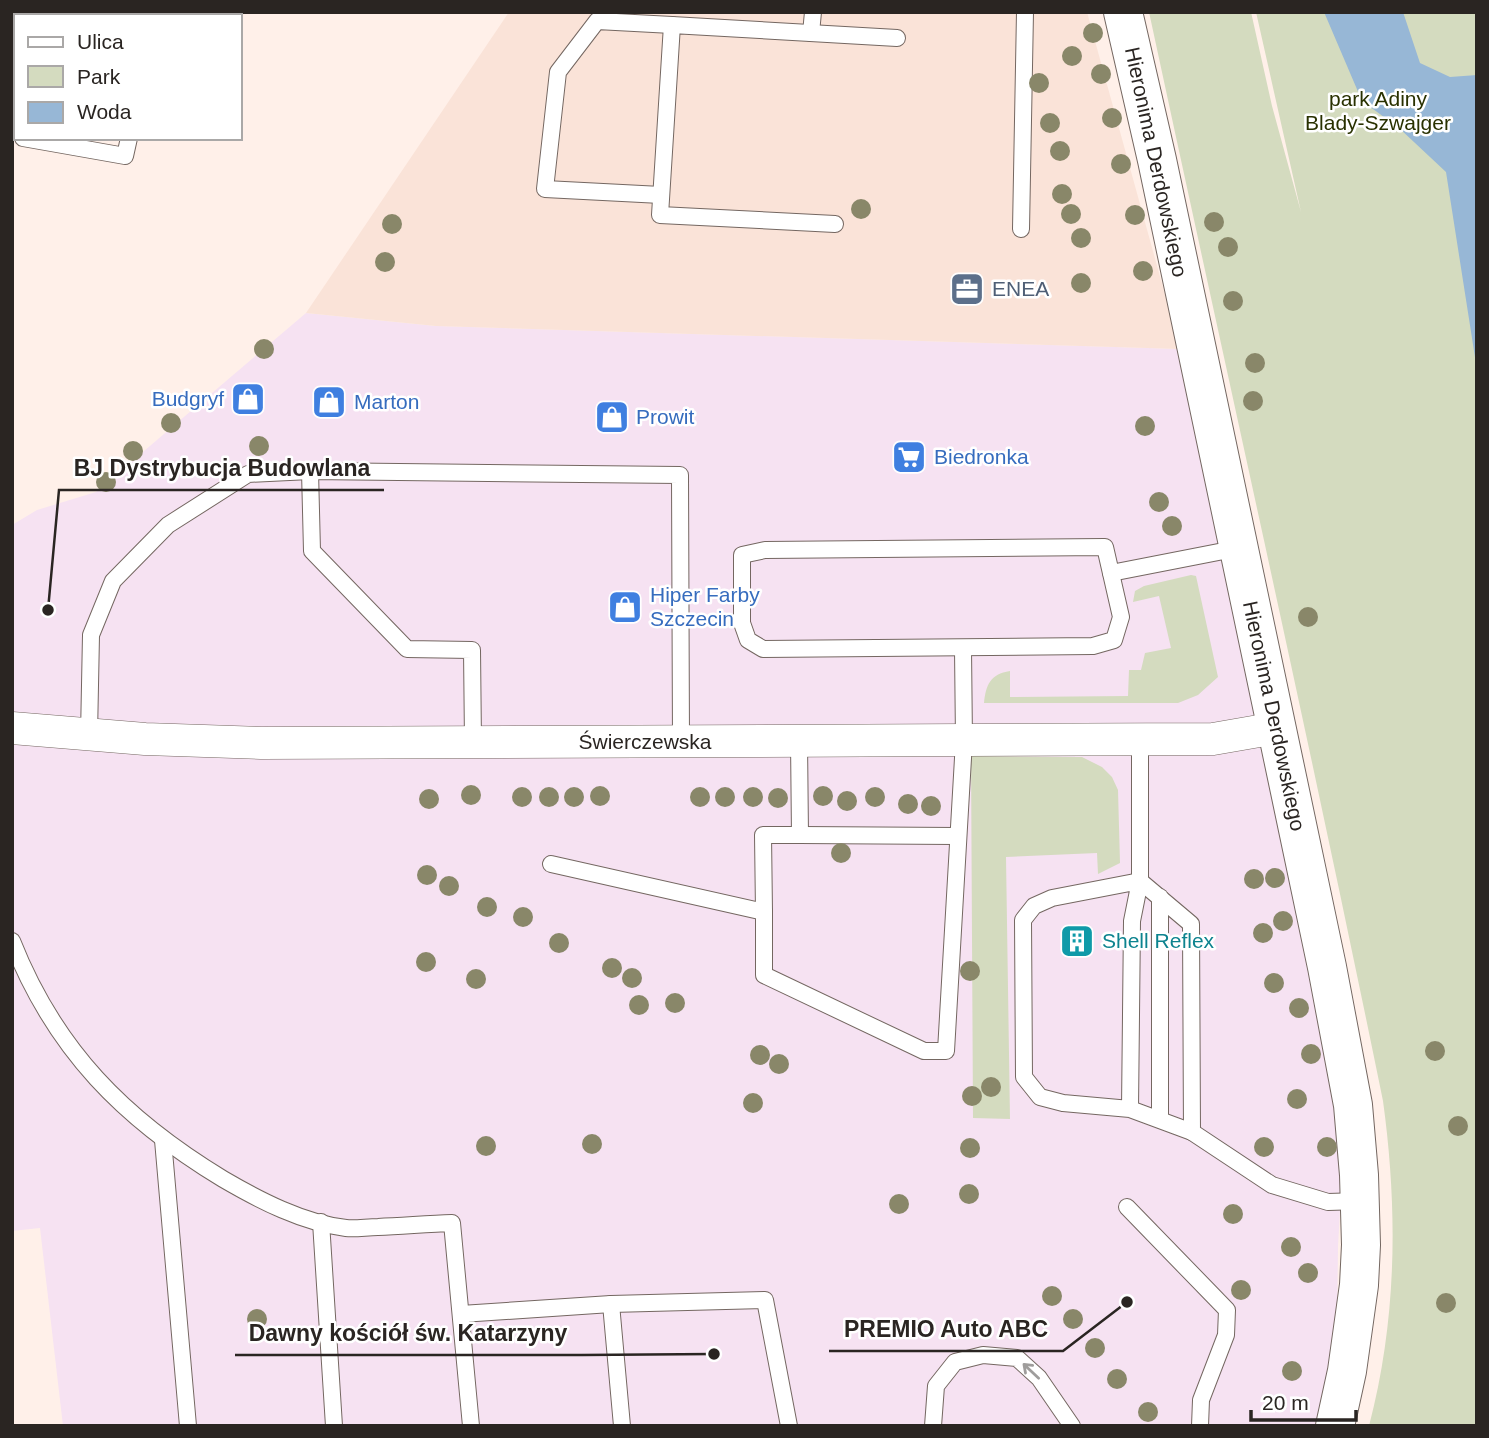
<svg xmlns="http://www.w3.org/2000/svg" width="1489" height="1438" font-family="Arial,sans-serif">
<rect width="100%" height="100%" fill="#fff0e9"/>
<path fill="#f6e2f2" d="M306,313l130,13 744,23 113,513 50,294 -5,91 -1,85 -22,94h-1252l-23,-198 -28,3v-706l25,-15 59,-18z"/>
<path fill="#fae3d8" d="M509,12h578l93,337 -744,-23 -130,-13z"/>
<g fill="#d4dbbf">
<path d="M1149,12h102l21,94 29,106 -45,-200h221v1414h-108c28,-107 29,-216 14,-325 -74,-363 -156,-726 -234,-1089z"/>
<path d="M1191,575l5,1 22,101 -20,18 -20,8h-194c2,-18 6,-29 26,-32v26l118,-1 1,-26h12l4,-17 26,-5 -12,-52 -26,6 2,-11 9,-5z"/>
<path d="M971,756l111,1 20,10 10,10 6,13 2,73 -22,11 -1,-21 -91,4 4,262 -37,-1z"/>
</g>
<path fill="#97b7d6" d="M1324,12h79l17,51 30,14 27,-2v295l-31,-198 -47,-44 -37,-27z"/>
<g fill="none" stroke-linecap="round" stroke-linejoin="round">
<g stroke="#746761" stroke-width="18">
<g id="lane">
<path d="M150,16l1,-4"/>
<path d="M811,33l2,-21"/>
<path d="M23,138l102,18 4,-18"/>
<path d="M661,195l-116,-6 13,-117 39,-51 75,4"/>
<path d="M835,224l-175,-9 12,-190 225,13"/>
<path d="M1021,229l4,-217"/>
<path d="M310,471l2,80 95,98 65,1 1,92"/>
<path d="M1105,547l16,70 -7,23 -21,6 -330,3 -15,-9 -6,-17v-68l23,-5z"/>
<path d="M1111,573l128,-25"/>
<path d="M89,735l2,-100 22,-54 55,-56 80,-51 62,-3 370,4 1,268"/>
<path d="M1140,740v141l51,43 1,208 80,53 56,17 32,-1"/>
<path d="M800,835l156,1"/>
<path d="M551,864l213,48 -1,-77h37l-1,-94"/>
<path d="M764,912v63l160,76h22l18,-310 -1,-92"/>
<path d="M12,941c43,109 112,178 211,238 36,21 80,44 123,49 10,1 21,-1 32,-1 24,-1 49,-3 74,-4l19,203"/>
<path d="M1130,1109l2,-188 8,-40 -88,17 -18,8 -11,14 1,157 16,20 23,6 67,6 62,23"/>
<path d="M1160,1119v-222"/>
<path d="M163,1140l25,286"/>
<path d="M1127,1207l100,103 -1,25 -25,65 -1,26"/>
<path d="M321,1222l13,204"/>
<path d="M611,1304l11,122"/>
<path d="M461,1314l150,-10 154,-4 24,126"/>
<path d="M933,1426l3,-40 19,-24 28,-7 34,3 22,20 33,48"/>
</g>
</g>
<g stroke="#746761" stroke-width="33">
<path id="street" d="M12,728l133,11 116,4 952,-4 63,-11"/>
</g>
<g stroke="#746761" stroke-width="40">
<path id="secondary" d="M1123,12l34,148 170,807 26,138 6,70 2,70 -2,40 -12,86 -12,55"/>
</g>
<use href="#lane" stroke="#fff" stroke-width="16"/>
<use href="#street" stroke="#fff" stroke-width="32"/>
<use href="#secondary" stroke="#fff" stroke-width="38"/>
</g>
<g fill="#898769">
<circle cx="1093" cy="33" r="10"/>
<circle cx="1072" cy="56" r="10"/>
<circle cx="1101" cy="74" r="10"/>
<circle cx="1039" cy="83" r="10"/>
<circle cx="1112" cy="118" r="10"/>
<circle cx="1050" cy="123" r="10"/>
<circle cx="1060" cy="151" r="10"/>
<circle cx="1121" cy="164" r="10"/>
<circle cx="1062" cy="194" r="10"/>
<circle cx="861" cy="209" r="10"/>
<circle cx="1071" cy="214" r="10"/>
<circle cx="1135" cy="215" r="10"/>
<circle cx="1214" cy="222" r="10"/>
<circle cx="392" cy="224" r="10"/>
<circle cx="1081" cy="238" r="10"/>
<circle cx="1228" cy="247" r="10"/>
<circle cx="385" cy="262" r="10"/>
<circle cx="1143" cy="271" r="10"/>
<circle cx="1081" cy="283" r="10"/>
<circle cx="1233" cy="301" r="10"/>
<circle cx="264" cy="349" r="10"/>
<circle cx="1255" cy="363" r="10"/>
<circle cx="1253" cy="401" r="10"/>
<circle cx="171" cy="423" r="10"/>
<circle cx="1145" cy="426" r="10"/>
<circle cx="259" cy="446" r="10"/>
<circle cx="133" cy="451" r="10"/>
<circle cx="106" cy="482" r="10"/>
<circle cx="1159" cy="502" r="10"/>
<circle cx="1172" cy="526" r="10"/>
<circle cx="1308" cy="617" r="10"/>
<circle cx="471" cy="795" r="10"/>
<circle cx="600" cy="796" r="10"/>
<circle cx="823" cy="796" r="10"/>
<circle cx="522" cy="797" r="10"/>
<circle cx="549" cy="797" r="10"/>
<circle cx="574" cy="797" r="10"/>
<circle cx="700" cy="797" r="10"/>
<circle cx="725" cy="797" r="10"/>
<circle cx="753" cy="797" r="10"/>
<circle cx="875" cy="797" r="10"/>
<circle cx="778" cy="798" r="10"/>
<circle cx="429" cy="799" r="10"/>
<circle cx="847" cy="801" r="10"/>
<circle cx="908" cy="804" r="10"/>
<circle cx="931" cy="806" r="10"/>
<circle cx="841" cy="853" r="10"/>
<circle cx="427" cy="875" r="10"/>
<circle cx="1275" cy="878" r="10"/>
<circle cx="1254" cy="879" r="10"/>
<circle cx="449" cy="886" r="10"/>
<circle cx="487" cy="907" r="10"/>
<circle cx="523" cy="917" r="10"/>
<circle cx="1283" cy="921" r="10"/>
<circle cx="1263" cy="933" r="10"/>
<circle cx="559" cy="943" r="10"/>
<circle cx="426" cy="962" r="10"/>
<circle cx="612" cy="968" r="10"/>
<circle cx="970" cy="971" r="10"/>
<circle cx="632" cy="978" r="10"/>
<circle cx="476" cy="979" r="10"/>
<circle cx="1274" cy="983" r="10"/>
<circle cx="675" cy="1003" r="10"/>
<circle cx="639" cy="1005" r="10"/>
<circle cx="1299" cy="1008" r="10"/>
<circle cx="1435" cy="1051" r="10"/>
<circle cx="1311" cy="1054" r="10"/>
<circle cx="760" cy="1055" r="10"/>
<circle cx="779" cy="1064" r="10"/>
<circle cx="991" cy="1087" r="10"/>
<circle cx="972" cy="1096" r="10"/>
<circle cx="1297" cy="1099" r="10"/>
<circle cx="753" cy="1103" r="10"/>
<circle cx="1458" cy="1126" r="10"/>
<circle cx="592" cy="1144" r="10"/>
<circle cx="486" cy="1146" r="10"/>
<circle cx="1264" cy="1147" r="10"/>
<circle cx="1327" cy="1147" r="10"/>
<circle cx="970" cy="1148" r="10"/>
<circle cx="969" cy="1194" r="10"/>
<circle cx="899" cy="1204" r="10"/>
<circle cx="1233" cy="1214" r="10"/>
<circle cx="1291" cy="1247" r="10"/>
<circle cx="1308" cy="1273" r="10"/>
<circle cx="1241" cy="1290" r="10"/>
<circle cx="1052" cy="1296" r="10"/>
<circle cx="1446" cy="1303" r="10"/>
<circle cx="257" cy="1319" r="10"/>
<circle cx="1073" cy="1319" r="10"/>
<circle cx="1095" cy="1348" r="10"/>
<circle cx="1292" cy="1371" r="10"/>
<circle cx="1117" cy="1379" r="10"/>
<circle cx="1148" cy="1412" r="10"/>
</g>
<defs><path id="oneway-shaft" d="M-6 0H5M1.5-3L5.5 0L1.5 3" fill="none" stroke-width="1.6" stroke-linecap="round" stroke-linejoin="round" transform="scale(1.75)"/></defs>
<use stroke="#9f9d9c" href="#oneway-shaft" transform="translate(1031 1371) rotate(-137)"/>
<defs>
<g id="office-square" transform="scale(1.75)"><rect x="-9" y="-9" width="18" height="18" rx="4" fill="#5c6f8a" stroke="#fff"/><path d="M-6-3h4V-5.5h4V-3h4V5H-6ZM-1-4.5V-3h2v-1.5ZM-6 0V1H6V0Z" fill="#fff"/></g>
<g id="shop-square" transform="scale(1.75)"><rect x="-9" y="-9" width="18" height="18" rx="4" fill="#3f7fe0" stroke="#fff"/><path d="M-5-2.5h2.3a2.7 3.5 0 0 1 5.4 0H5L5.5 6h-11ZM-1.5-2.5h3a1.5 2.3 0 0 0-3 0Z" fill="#fff"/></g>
<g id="supermarket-square" transform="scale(1.75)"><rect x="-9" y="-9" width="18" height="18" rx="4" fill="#3f7fe0" stroke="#fff"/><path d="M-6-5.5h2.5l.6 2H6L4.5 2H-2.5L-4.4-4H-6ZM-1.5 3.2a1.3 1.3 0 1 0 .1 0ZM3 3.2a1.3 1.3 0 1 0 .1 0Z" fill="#fff"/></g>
<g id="building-square" transform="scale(1.75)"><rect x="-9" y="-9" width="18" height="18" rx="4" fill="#0f9aa8" stroke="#fff"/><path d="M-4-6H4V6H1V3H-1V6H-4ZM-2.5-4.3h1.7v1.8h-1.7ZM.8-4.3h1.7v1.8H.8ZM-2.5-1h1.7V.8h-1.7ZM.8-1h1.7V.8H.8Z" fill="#fff"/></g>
</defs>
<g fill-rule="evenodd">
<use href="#office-square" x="967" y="289"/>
<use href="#shop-square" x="248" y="399"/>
<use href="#shop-square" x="329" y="402"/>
<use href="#shop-square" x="612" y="417"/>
<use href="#supermarket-square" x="909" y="457"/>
<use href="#shop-square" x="625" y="607"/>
<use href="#building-square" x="1077" y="941"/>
</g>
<g text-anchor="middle" stroke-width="5" stroke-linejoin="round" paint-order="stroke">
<g font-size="21" fill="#293100" stroke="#fff">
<text x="1378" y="106">park Adiny<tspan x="1378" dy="24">Blady-Szwajger</tspan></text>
</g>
<g font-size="21" fill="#2a2522" stroke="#fff">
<text transform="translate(1156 162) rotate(78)" y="7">Hieronima Derdowskiego</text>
<text transform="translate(1274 716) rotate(78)" y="7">Hieronima Derdowskiego</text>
<text x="645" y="749">Świerczewska</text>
</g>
<g font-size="21" fill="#4e5e75" stroke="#fff" text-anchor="start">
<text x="992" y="296">ENEA</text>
</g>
<g font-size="21" fill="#366cbe" stroke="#fff" text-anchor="start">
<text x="224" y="406" text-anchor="end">Budgryf</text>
<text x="354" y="409">Marton</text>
<text x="636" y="424">Prowit</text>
<text x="934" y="464">Biedronka</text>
<text x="650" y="602">Hiper Farby<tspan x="650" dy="24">Szczecin</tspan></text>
</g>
<g font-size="21" fill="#0d838f" stroke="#fff" text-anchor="start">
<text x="1102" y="948">Shell Reflex</text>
</g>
</g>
<path fill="none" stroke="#2a2522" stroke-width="2.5" d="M48 610L59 490H384M1127 1302L1063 1351H829M714 1354L582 1355H235"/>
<g fill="#2a2522" stroke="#fff" stroke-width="2.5">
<circle cx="48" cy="610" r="7"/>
<circle cx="1127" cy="1302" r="7"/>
<circle cx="714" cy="1354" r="7"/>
</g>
<g font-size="23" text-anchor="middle" font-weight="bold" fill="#2a2522" stroke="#fff" stroke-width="5" stroke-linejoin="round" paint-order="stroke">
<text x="222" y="476">BJ Dystrybucja Budowlana</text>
<text x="946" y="1337">PREMIO Auto ABC</text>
<text x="408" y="1341">Dawny kościół św. Katarzyny</text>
</g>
<rect width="1489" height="1438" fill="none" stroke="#2a2522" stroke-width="28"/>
<rect x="14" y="14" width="228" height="126" fill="#ffffff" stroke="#aaa8a7" stroke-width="2"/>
<rect x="28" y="37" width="35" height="10" fill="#ffffff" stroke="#aaa8a7" stroke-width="2"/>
<text x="77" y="49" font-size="21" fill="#2a2522">Ulica</text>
<rect x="28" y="66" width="35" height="21" fill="#d4dbbf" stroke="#aaa8a7" stroke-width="2"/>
<text x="77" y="84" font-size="21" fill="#2a2522">Park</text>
<rect x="28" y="102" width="35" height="21" fill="#97b7d6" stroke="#aaa8a7" stroke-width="2"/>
<text x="77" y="119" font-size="21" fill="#2a2522">Woda</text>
<path d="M1251 1410v10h105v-10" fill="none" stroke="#2a2522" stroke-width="3.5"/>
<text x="1262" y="1410" font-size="21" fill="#2a2522" stroke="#ffffff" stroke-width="5" paint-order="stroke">20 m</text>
</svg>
